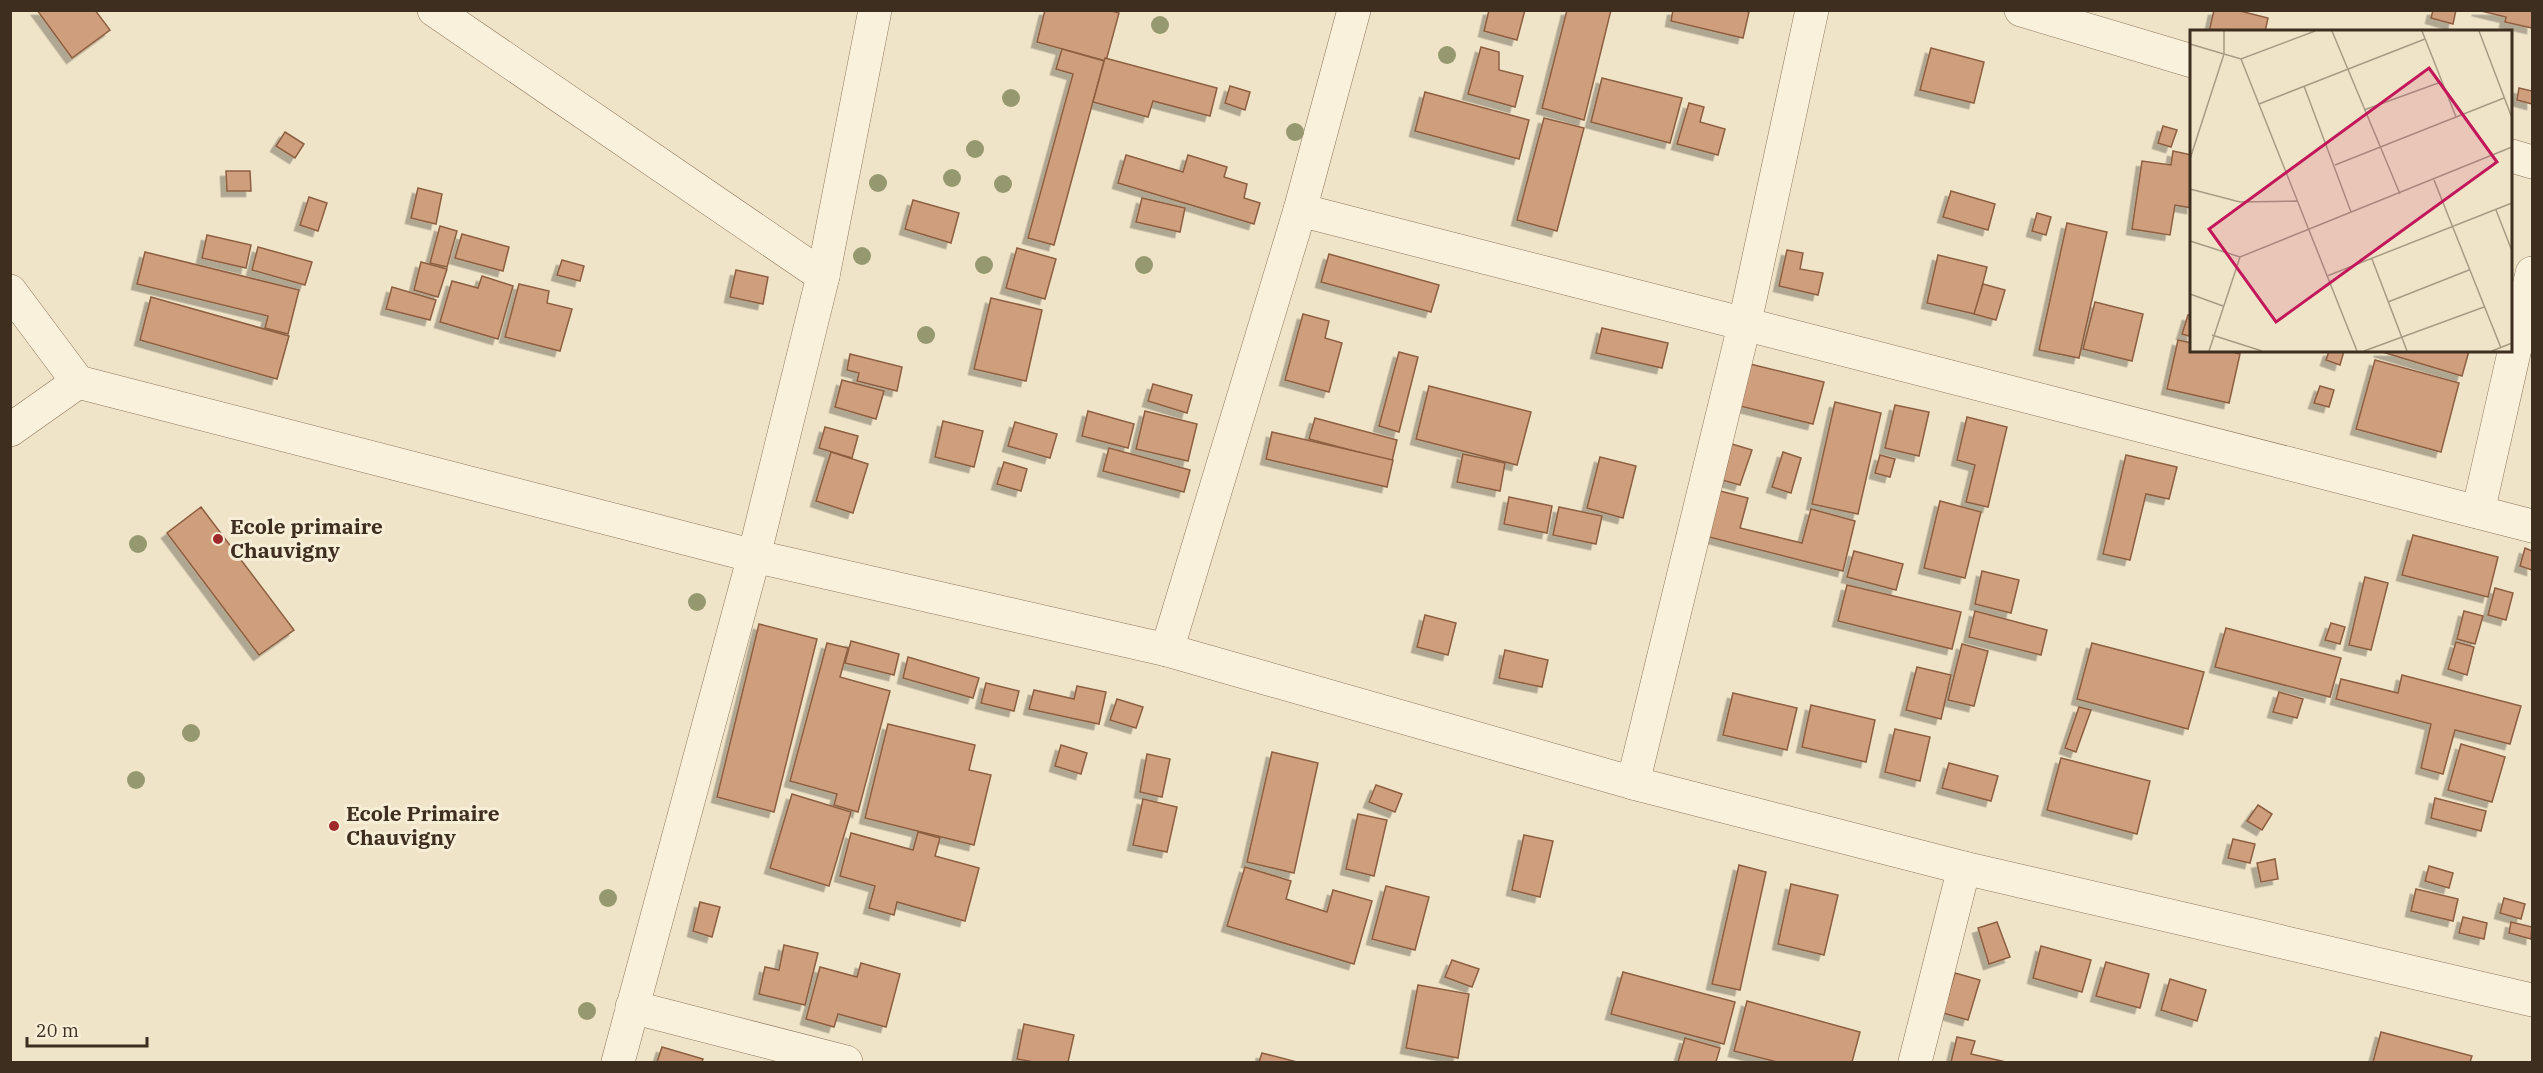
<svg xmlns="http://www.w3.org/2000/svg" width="2543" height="1073" font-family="'IBM Plex Serif',serif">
<defs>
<filter id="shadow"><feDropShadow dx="-5.5" dy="5.5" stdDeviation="0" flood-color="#0004"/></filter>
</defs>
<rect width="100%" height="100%" fill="#f0e4c8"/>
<g fill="#cf9f7d" stroke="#8d5f41" stroke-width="1.5" filter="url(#shadow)">
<path d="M37,10h58l15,20 -38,28z"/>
<path d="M1045,10h63l11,3 -13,48 -69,-19z"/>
<path d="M1489,10h36l-8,30 -33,-9z"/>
<path d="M1567,10h44l-27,110 -42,-12z"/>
<path d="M1673,10h69l7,2 -6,26 -72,-17z"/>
<path d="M2214,10h22l32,8 -3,14h-56z"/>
<path d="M2433,10h23l-3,14 -22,-6z"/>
<path d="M2477,10h55v18l-27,-6 1,-5z"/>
<path d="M1481,47l18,5v18l24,6 -8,31 -47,-13z"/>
<path d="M1931,48l53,14 -10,41 -54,-13z"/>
<path d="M1062,49l42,12 -50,184 -26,-7 45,-164 -17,-5z"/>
<path d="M1105,58l112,30 -7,28 -57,-15 -5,16 -55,-15z"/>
<path d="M1602,78l80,20 -12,45 -79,-21z"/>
<path d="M1230,86l20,6 -5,18 -20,-7z"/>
<path d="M2519,88l13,3v13l-15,-4z"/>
<path d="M1425,92l104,28 -10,39 -104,-28z"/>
<path d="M1689,103l15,4 -4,15 25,7 -7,26 -41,-11z"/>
<path d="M1544,118l40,10 -27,103 -40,-11z"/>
<path d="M2163,126l14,4 -6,17 -13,-4z"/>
<path d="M285,132l19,12 -9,14 -19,-12z"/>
<path d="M2173,151l19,4v53l-17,-3 -5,30 -38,-6 10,-68 29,4z"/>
<path d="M1126,155l57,17 5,-17 39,12 -3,10 23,7 -3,14 16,5 -6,21 -136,-41z"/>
<path d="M226,171h24l1,20h-24z"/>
<path d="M418,188l24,6 -6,30 -25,-6z"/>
<path d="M1951,191l44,13 -7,26 -45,-13z"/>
<path d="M309,197l18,6 -9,28 -18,-6z"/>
<path d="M1142,198l43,10 -5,24 -44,-10z"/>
<path d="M913,200l46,13 -8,30 -46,-14z"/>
<path d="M2037,213l14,4 -5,18 -14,-4z"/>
<path d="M2067,223l40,9 -28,126 -40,-8z"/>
<path d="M440,226l17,5 -10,36 -17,-4z"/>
<path d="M462,234l47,13 -6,24 -48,-13z"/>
<path d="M207,235l44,10 -5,23 -44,-10z"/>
<path d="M258,247l54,15 -7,23 -53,-15z"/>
<path d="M1017,248l39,11 -11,40 -39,-11z"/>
<path d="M1787,250l16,3 -3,16 23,4 -5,22 -39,-9z"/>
<path d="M145,252l154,38 -11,44 -23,-6 3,-12 -131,-32z"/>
<path d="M1329,254l110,31 -8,27 -110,-30z"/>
<path d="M1938,255l49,12 -12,47 -48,-11z"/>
<path d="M562,260l22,6 -4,15 -23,-6z"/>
<path d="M421,262l26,7 -9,28 -24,-7z"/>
<path d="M736,270l32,7 -5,27 -33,-7z"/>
<path d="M482,276l31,10 -15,53 -58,-17 12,-41 26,7z"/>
<path d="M519,284l30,7 -2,12 25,6 -12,42 -55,-14z"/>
<path d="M1983,284l22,6 -9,30 -22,-6z"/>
<path d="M392,287l44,13 -6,20 -44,-11z"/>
<path d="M151,297l138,39 -12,43 -137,-39z"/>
<path d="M991,298l51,12 -16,71 -52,-12z"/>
<path d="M2095,302l48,12 -11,47 -49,-12z"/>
<path d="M1303,314l26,7 -4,17 17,5 -13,49 -44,-12z"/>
<path d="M2188,315l4,1v21l-10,-3z"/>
<path d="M1602,328l66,15 -6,25 -66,-15z"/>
<path d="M2178,340l14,3v8h36l12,3 -11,49 -62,-14z"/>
<path d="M2329,351h15l-4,14 -14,-5z"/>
<path d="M2379,351h90l-7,25z"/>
<path d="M1399,352l19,5 -19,75 -20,-6z"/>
<path d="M850,354l52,13 -5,24 -40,-10 2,-8 -12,-3z"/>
<path d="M2375,360l84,23 -18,69 -85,-23z"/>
<path d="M1750,364l74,18 -11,42 -73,-18z"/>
<path d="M842,380l42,11 -8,28 -41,-12z"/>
<path d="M1153,384l39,11 -5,18 -39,-12z"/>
<path d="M1429,386l102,26 -14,53 -101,-26z"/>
<path d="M2320,386l14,4 -5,17 -15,-4z"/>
<path d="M1835,402l46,11 -23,101 -46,-10z"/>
<path d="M1895,405l34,7 -10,44 -34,-8z"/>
<path d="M1088,411l46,13 -6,24 -46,-12z"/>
<path d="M1145,411l52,13 -9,37 -52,-12z"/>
<path d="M1967,417l40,10 -19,80 -22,-5 9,-37 -18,-5z"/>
<path d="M1315,418l82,22 -5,21 -83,-22z"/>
<path d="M943,421l40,10 -9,36 -39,-10z"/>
<path d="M1015,422l42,12 -7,24 -42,-12z"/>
<path d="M825,427l33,9 -6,22 -33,-10z"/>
<path d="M1272,432l121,28 -6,27 -121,-28z"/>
<path d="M1732,444l20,6 -12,35 -18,-5z"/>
<path d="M1109,448l81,22 -6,22 -81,-21z"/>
<path d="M831,452l37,12 -15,49 -37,-12z"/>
<path d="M1783,452l18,6 -10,35 -19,-6z"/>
<path d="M1463,454l42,9 -5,28 -43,-9z"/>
<path d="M1880,455l15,4 -5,18 -15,-4z"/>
<path d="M2126,455l51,12 -8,32 -23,-5 -16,66 -27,-6z"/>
<path d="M1600,457l36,9 -13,52 -36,-10z"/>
<path d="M1004,462l23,7 -6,22 -24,-7z"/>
<path d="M1720,491l28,7 -8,30 62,15 9,-34 44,12 -12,50 -134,-34z"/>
<path d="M1509,497l43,9 -5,27 -43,-9z"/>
<path d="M1940,501l41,11 -16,66 -41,-10z"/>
<path d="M201,507l93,123 -35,25 -92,-122z"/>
<path d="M1559,507l43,9 -6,28 -43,-9z"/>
<path d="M2413,535l85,22 -10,40 -86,-22z"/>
<path d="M2525,548l7,3v19l-12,-4z"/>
<path d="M1854,551l49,13 -7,26 -49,-13z"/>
<path d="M1982,571l37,9 -8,33 -36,-9z"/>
<path d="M2365,577l23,6 -17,67 -22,-5z"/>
<path d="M1847,585l114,27 -9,37 -114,-28z"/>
<path d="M2495,588l18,5 -7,27 -18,-5z"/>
<path d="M1975,611l72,19 -6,25 -72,-18z"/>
<path d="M2464,611l19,5 -8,28 -18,-5z"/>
<path d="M1425,615l31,8 -8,32 -31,-8z"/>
<path d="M2331,623l14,4 -5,17 -15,-4z"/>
<path d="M759,624l58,15 -43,173 -57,-15z"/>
<path d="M2226,628l115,30 -11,39 -115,-30z"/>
<path d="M851,641l48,13 -5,21 -49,-12z"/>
<path d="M2456,642l18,5 -7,28 -19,-6z"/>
<path d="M827,643l21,5 -8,29 50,14 -32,121 -24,-7 3,-11 -47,-13z"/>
<path d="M2092,643l112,29 -16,57 -111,-30z"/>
<path d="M1962,644l26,7 -14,55 -26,-6z"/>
<path d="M1505,650l43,10 -6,27 -43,-9z"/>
<path d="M908,657l71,21 -6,20 -70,-20z"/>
<path d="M1917,667l34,8 -10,44 -35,-9z"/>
<path d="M2402,675l119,31 -11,38 -55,-14 -12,44 -22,-6 10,-44 -95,-25 5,-20 57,14z"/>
<path d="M986,683l33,8 -5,20 -33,-8z"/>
<path d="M1077,686l29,6 -7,32 -70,-15 5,-19 40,9z"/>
<path d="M2279,692l24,7 -6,19 -24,-6z"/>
<path d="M1733,693l64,15 -10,42 -64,-15z"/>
<path d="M1117,699l26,8 -7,21 -26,-8z"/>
<path d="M1811,705l64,15 -9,42 -64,-15z"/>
<path d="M2079,707l12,3 -15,42 -11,-4z"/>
<path d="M888,724l87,21 -6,25 22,5 -17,70 -109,-27z"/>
<path d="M1895,729l35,8 -10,44 -35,-9z"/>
<path d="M2461,744l44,13 -13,45 -44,-12z"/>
<path d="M1061,745l26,8 -6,21 -26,-8z"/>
<path d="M1272,752l46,11 -24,110 -47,-11z"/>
<path d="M1147,754l23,5 -8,38 -22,-5z"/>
<path d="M2061,758l89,23 -13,53 -90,-24z"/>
<path d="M1949,763l49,13 -7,25 -49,-13z"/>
<path d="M1376,785l26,9 -7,18 -26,-10z"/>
<path d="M792,794l59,18 -22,74 -59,-18z"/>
<path d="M2435,798l51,13 -5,20 -50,-13z"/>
<path d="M1143,799l34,8 -10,45 -34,-7z"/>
<path d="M2258,805l14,9 -10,16 -15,-9z"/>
<path d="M1358,814l29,6 -13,56 -28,-7z"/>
<path d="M918,832l22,6 -5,18 44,12 -14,53 -68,-19 -3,13 -25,-7 6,-22 -35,-10 11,-43 62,17z"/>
<path d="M1524,835l29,6 -13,56 -28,-7z"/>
<path d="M2233,839l22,5 -5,19 -22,-5z"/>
<path d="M2275,859l3,20 -17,3 -4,-19z"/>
<path d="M1739,865l27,7 -26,118 -28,-6z"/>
<path d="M2429,866l24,7 -4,15 -24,-7z"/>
<path d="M1245,867l46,14 -5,18 41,13 6,-22 39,11 -18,63 -127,-38z"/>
<path d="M1791,884l47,11 -14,60 -46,-11z"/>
<path d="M1386,886l43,11 -14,53 -43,-11z"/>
<path d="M2416,889l42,10 -5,22 -42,-10z"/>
<path d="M2504,898l21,6 -4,15 -21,-6z"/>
<path d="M700,902l20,5 -8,30 -19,-6z"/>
<path d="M2463,917l24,6 -3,16 -25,-6z"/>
<path d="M1997,922l13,35 -21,7 -11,-36z"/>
<path d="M2511,922l21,5 -1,12 -22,-6z"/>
<path d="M784,945l34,8 -13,52 -46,-11 6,-27 14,3z"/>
<path d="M2041,946l50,14 -9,32 -49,-14z"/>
<path d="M1452,960l27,9 -7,18 -27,-10z"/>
<path d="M2106,962l43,12 -9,34 -44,-12z"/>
<path d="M861,963l39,11 -14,53 -48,-13 -4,13 -28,-8 14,-52 37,10z"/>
<path d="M1623,972l112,30 -11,42 -113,-30z"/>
<path d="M1955,973l25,7 -12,40 -25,-7z"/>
<path d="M2170,979l36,11 -9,31 -36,-11z"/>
<path d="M1418,985l51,9 -11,64 -52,-10z"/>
<path d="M1747,1001l113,31 -8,30h-75l-43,-11z"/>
<path d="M1024,1024l50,11 -6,27h-34l-17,-3z"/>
<path d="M2381,1032l91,24 -2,6h-97z"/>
<path d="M1957,1037l18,4 -4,13 35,8h-55z"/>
<path d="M1685,1038l35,10 -4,14h-38z"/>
<path d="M662,1047l41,12 -1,3h-45z"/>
<path d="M1262,1053l35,9h-38z"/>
</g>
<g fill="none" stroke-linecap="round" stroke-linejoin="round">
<g stroke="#8d765c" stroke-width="34">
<g id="street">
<path d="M434,10l389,266"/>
<path d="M2021,10l171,51"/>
<path d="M2512,156l20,6"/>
<path d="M1300,210l1232,316"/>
<path d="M10,291l68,91 676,174 413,94 466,133 331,85 568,132"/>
<path d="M10,430l68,-48"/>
<path d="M2478,512l54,-239"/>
<path d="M1167,650l133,-440 54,-200"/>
<path d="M1633,783l112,-461 67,-312"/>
<path d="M632,1007l214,55"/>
<path d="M618,1062l136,-506 69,-280 52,-266"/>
<path d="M1915,1062l49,-194"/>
</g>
</g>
<use href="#street" stroke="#faf1dc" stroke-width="33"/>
</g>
<g fill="#96986f">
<circle cx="1160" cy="25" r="9"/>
<circle cx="1447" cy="55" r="9"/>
<circle cx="1011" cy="98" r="9"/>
<circle cx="1295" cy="132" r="9"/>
<circle cx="975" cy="149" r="9"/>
<circle cx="952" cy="178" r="9"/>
<circle cx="878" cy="183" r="9"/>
<circle cx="1003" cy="184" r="9"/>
<circle cx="862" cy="256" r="9"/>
<circle cx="984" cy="265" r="9"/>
<circle cx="1144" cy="265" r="9"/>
<circle cx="926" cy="335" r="9"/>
<circle cx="138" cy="544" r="9"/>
<circle cx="697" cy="602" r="9"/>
<circle cx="191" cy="733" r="9"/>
<circle cx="136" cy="780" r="9"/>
<circle cx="608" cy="898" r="9"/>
<circle cx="587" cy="1011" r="9"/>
</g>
<g fill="#9e2a2b" stroke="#f7eed8" stroke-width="2">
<circle cx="218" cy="539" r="6"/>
<circle cx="334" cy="826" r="6"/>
</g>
<g text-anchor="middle" stroke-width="6" stroke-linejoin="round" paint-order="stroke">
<g font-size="21" font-weight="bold" fill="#3d2e20" stroke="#f7eed8" text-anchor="start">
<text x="230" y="534">Ecole primaire<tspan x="230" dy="24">Chauvigny</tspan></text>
<text x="346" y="821">Ecole Primaire<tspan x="346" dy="24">Chauvigny</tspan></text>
</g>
</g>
<g transform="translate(2190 30)">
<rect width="322" height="322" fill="#f0e4c8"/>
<path fill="none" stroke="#a89b85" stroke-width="1.5" d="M34,1v23l17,5 74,-28M142,1l68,163M232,1l34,86M289,1l33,87M0,14l34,10 -34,105M51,29l116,292M114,56l47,126M69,74l166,-65M174,80l77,-28M145,135l169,-67M244,150l67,168M0,159l50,13 58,-1M306,180l16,41M0,211l50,16 272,-110M182,229l35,92M137,246l185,-73M0,264l33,12M198,272l81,-32M22,305l50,16M19,321l31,-94M174,321l120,-44M302,321l20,-8"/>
<path fill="#c2185b" fill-opacity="0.15" stroke="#c2185b" stroke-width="3" d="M239,38l68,94 -221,160 -67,-93z"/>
<rect width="322" height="322" fill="none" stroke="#3d2e20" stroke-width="3"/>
</g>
<rect width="2543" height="1073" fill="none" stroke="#3d2e20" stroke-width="24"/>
<path d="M27 1037v9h120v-9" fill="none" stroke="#3d2e20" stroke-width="3"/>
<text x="36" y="1037" font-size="18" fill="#3d2e20" stroke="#f7eed8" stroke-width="4.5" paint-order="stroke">20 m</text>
</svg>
